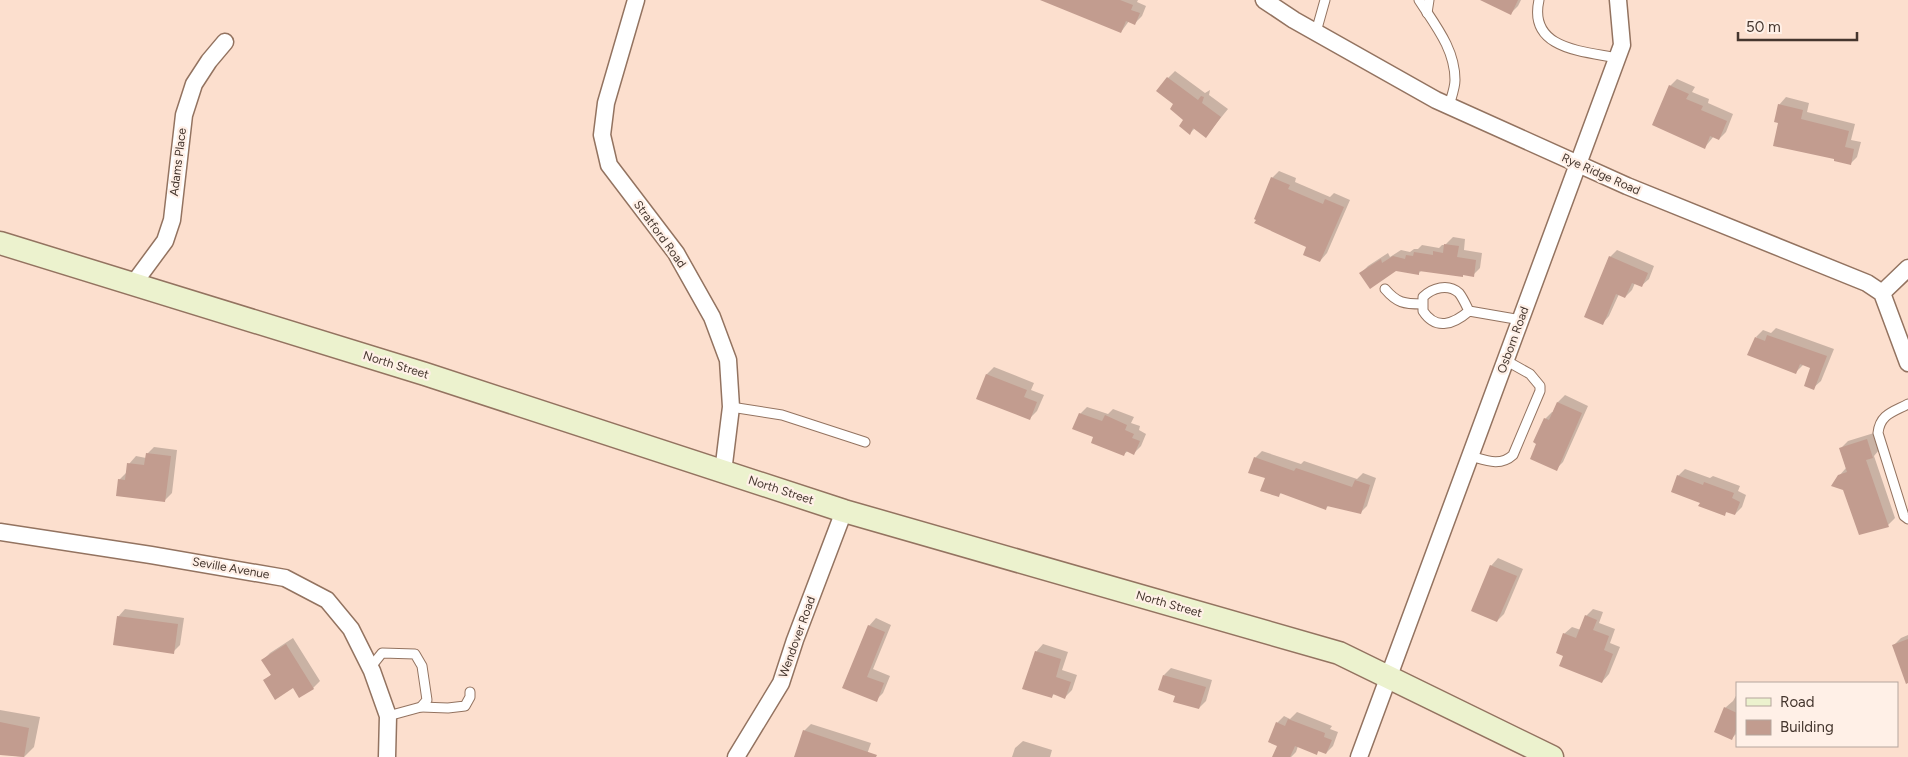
<svg xmlns="http://www.w3.org/2000/svg" width="1908" height="757" font-family="Figtree,sans-serif">
<rect width="100%" height="100%" fill="#fcdfce"/>
<g fill="#0003">
<path d="M1060,0h78l-1,2 9,4 -4,10 -7,7 -6,-2 -8,11z"/>
<path d="M1491,0h30l-3,6 -7,7z"/>
<path d="M1175,71l30,22 5,-3 -1,5 19,14 -22,27 -11,-8 -5,5 -5,-14 -10,-15 -7,-26z"/>
<path d="M1677,79l18,8 -3,5 17,7 -1,4 25,11 -7,18 -7,7 -5,-3 -9,11 -35,-61z"/>
<path d="M1786,97l23,6 -2,9 48,12 -4,16 10,2 -4,15 -7,7 -14,-6 -56,-36 -1,-17z"/>
<path d="M1279,171l17,7 -1,4 35,15 4,-4 16,7 -23,53 -7,8 -12,-15 -51,-27 15,-41z"/>
<path d="M1453,237l12,2 -1,11 18,3 -2,15 -7,7 -9,-1 -2,2 -40,-6 -4,4 -23,-4 -34,3 7,-7 20,-13 2,4 11,-7 9,2 4,-3h4l4,-4 17,3 3,-3h3z"/>
<path d="M1617,250l37,16 -5,13 -8,7 -6,-3 -3,7 -7,7 -6,-3 -10,22 -7,8 8,-67z"/>
<path d="M1776,328l58,21 -13,32 -8,7 -1,-21 -8,-3 -8,8 -40,-35 7,-7 8,3z"/>
<path d="M994,367l40,16 -3,7 13,5 -7,16 -7,7 -52,-20 9,-24z"/>
<path d="M1565,395l23,11 -25,56 -7,7 -18,-26 7,-24 7,-7h1l5,-10z"/>
<path d="M1087,407l21,7 5,-5 21,8 -3,6 9,3 -1,4 7,4 -5,12 -7,7 -6,-2 -4,3 -29,-17 -15,-23z"/>
<path d="M1874,433l5,17 -5,6 21,62 -7,7 -49,-49 7,-8 -5,-20 7,-7z"/>
<path d="M154,447l23,3 -5,43 -7,7 -46,-20 7,-7 3,-9 7,-8 10,2 1,-4z"/>
<path d="M1262,451l39,13 3,-3 53,18 6,-6 13,5 -9,28 -7,7 -31,-8 -3,3 -44,-16 -4,4 -23,-38z"/>
<path d="M1685,469l25,9 3,-2 27,10 -2,5 8,4 -4,12 -7,7 -7,-3 -4,3 -23,-12 -23,-26z"/>
<path d="M1498,558l25,11 -19,45 -7,7 -6,-55z"/>
<path d="M125,609l59,9 -4,27 -7,7 -55,-35z"/>
<path d="M1593,609l10,3 -4,11 16,6 -5,14 10,4 -11,27 -7,8 -37,-27 -1,-21 8,-7 9,3 5,-14z"/>
<path d="M876,618l15,7 -18,44 17,7 -7,17 -7,7 -32,-13 25,-61z"/>
<path d="M1908,635v48l-14,-38 7,-7z"/>
<path d="M293,638l27,43 -7,7 -19,-1 -30,-6 8,-7 -9,-14 7,-7z"/>
<path d="M1043,644l25,8 -6,18 15,5 -5,15 -7,7 -11,-3 -3,3 -15,-45z"/>
<path d="M1171,668l41,12 -6,21 -7,7 -23,-13 -12,-20z"/>
<path d="M1737,694v39l-6,6 -6,-31 8,-7z"/>
<path d="M0,710l40,7 -6,30 -10,10 -24,-3z"/>
<path d="M1297,712l35,14 -2,3 8,3 -5,14 -7,7 -7,-3 -2,3 -19,-7 -2,6 -5,5h-8l-5,-12 -1,-22 7,-7 6,3z"/>
<path d="M811,724l60,19 -5,14h-71l9,-26z"/>
<path d="M1023,741l29,9 -2,7h-38l3,-9z"/>
</g>
<g fill="#c29c8f">
<path d="M1040,0h80l13,5 -2,5 9,3 -5,12 -9,-4 -5,12z"/>
<path d="M1480,0h38l-7,15z"/>
<path d="M1167,77l31,23 3,-4 3,1 -2,6 19,14 -15,21 -13,-10 -3,7 -11,-9 4,-6 -13,-11 3,-5 -17,-13z"/>
<path d="M1669,85l20,9 -3,5 17,7 -2,4 26,11 -8,19 -9,-4 -5,13 -53,-24z"/>
<path d="M1778,104l25,6 -2,9 48,12 -4,16 9,2 -3,16 -17,-4v-2l-61,-13 5,-23 -4,-1z"/>
<path d="M1271,177l19,8 -2,4 35,15 2,-5 19,8 -24,55 -17,-7 3,-8 -52,-24 2,-3 -2,-1z"/>
<path d="M1444,244l15,2 -2,11 19,3 -2,17 -11,-2v2l-44,-6v4l-23,-4 -26,18 -11,-16 22,-14 1,4 11,-7 12,3 1,-4 7,1 1,-4 19,3v-4l10,2z"/>
<path d="M1609,256l39,17 -6,14 -10,-4 -7,15 -9,-4 -13,31 -19,-8z"/>
<path d="M1767,335l60,21 -13,34 -10,-4 6,-18 -10,-4 -4,10 -49,-19 8,-18 10,4z"/>
<path d="M986,374l41,16 -3,7 13,5 -7,18 -54,-21z"/>
<path d="M1557,402l25,11 -25,58 -27,-12 6,-15 -3,-2 11,-24 5,2z"/>
<path d="M1079,413l23,8 3,-6 22,10 -2,5 9,4 -2,4 8,3 -6,14 -8,-4 -2,5 -33,-13 2,-6 -21,-8z"/>
<path d="M1867,439l6,19 -7,2 23,67 -30,8 -16,-45 -12,-4 7,-11 9,-3 -8,-24z"/>
<path d="M146,453l25,3 -6,46 -49,-6 2,-17 7,1 2,-17 17,2z"/>
<path d="M1254,457l40,14 2,-3 56,19 3,-7 15,5 -9,29 -34,-8 -1,4 -46,-17 -1,4 -19,-6 5,-13 -17,-5z"/>
<path d="M1677,475l26,10 1,-3 30,11 -2,5 8,4 -5,13 -9,-3 -1,4 -27,-10 2,-3 -29,-11z"/>
<path d="M1490,565l27,11 -20,46 -26,-11z"/>
<path d="M1585,615l12,5 -4,10 16,6 -5,14 9,4 -11,29 -43,-17 4,-10 -7,-3 7,-20 13,5z"/>
<path d="M117,616l61,8 -4,30 -61,-9z"/>
<path d="M868,625l17,7 -18,45 17,6 -7,19 -35,-14z"/>
<path d="M1908,639v44l-2,1 -14,-39z"/>
<path d="M286,644l28,45 -15,9 -6,-10 -18,12 -12,-20 8,-5 -10,-15z"/>
<path d="M1035,651l26,8 -5,18 15,5 -6,17 -12,-5 -1,4 -30,-9z"/>
<path d="M1163,675l43,12 -7,22 -26,-7 2,-6 -17,-6z"/>
<path d="M1724,707l13,6v15l-5,12 -18,-8z"/>
<path d="M1288,719l37,14 -1,4 8,3 -6,14 -8,-3 -1,4 -22,-9 -5,11h-18l5,-11 -9,-4 8,-20 9,4z"/>
<path d="M0,722l29,6 -5,29 -24,-2z"/>
<path d="M803,730l74,25 -1,2h-82z"/>
</g>
<g fill="none" stroke-linecap="round" stroke-linejoin="round">
<g stroke="#937360" stroke-width="11">
<g id="service">
<path d="M1419,0c16,25 36,49 36,80 0,8 -4,18 -6,26"/>
<path d="M1539,0c-11,49 43,51 78,58"/>
<path d="M1427,13l2,-13"/>
<path d="M1316,32l9,-32"/>
<path d="M1385,289c12,14 19,15 37,15"/>
<path d="M1469,311c-15,13 -33,20 -46,0v-14c9,-9 25,-14 36,-4 4,5 7,12 10,18l52,9"/>
<path d="M1908,404c-15,8 -28,10 -30,29l26,83 4,3"/>
<path d="M731,407l51,8 83,27"/>
<path d="M1470,456c15,4 30,11 43,-1l27,-64v-5l-10,-12 -25,-14"/>
<path d="M370,668l12,-15 33,1 7,12 5,34 -6,7 -33,9"/>
<path d="M421,707l27,1 17,-2 5,-9v-5"/>
</g>
</g>
<g stroke="#937360" stroke-width="19">
<g id="minor">
<path d="M636,0l-30,103 -4,32 7,30 67,88 36,64 16,43 3,47 -8,65"/>
<path d="M1264,0l30,20 142,80 191,86 240,97 15,10 26,70"/>
<path d="M134,283l31,-42 7,-21 12,-105 10,-31 15,-23 16,-19"/>
<path d="M1882,293l26,-25"/>
<path d="M0,532l151,23 134,23 42,22 24,29 21,42 16,45 -1,41"/>
<path d="M736,757l45,-74 14,-43 49,-129"/>
<path d="M1359,757l263,-712 -4,-45"/>
</g>
</g>
<g stroke="#937360" stroke-width="25">
<path id="secondary" d="M0,243l425,131 419,137 495,142 213,104"/>
</g>
<use href="#service" stroke="#fff" stroke-width="9"/>
<use href="#minor" stroke="#fff" stroke-width="16"/>
<use href="#secondary" stroke="#ecf2ce" stroke-width="22"/>
</g>
<g text-anchor="middle" stroke-width="4.5" stroke-linejoin="round" paint-order="stroke">
<g font-size="12" fill="#45362e" stroke="#fff0e7">
<text transform="translate(178 162) rotate(-83)" y="4">Adams Place</text>
<text transform="translate(1601 174) rotate(24)" y="4">Rye Ridge Road</text>
<text transform="translate(660 234) rotate(54)" y="4">Stratford Road</text>
<text transform="translate(1513 340) rotate(-70)" y="4">Osborn Road</text>
<text transform="translate(396 365) rotate(17)" y="4">North Street</text>
<text transform="translate(781 490) rotate(18)" y="4">North Street</text>
<text transform="translate(231 568) rotate(10)" y="4">Seville Avenue</text>
<text transform="translate(1169 604) rotate(16)" y="4">North Street</text>
<text transform="translate(797 637) rotate(-70)" y="4">Wendover Road</text>
</g>
</g>
<rect x="1736" y="682" width="162" height="65" fill="#fff0e7" stroke="#b5a69d"/>
<rect x="1746" y="698" width="25" height="8" fill="#ecf2ce" stroke="#b5a69d"/>
<text x="1780" y="707" font-size="15" fill="#45362e">Road</text>
<rect x="1746" y="720" width="25" height="15" fill="#c29c8f" stroke="#b5a69d"/>
<text x="1780" y="732" font-size="15" fill="#45362e">Building</text>
<path d="M1738 32v8h119v-8" fill="none" stroke="#45362e" stroke-width="2.5"/>
<text x="1746" y="32" font-size="15" fill="#45362e" stroke="#fff0e7" stroke-width="4" paint-order="stroke">50 m</text>
</svg>
